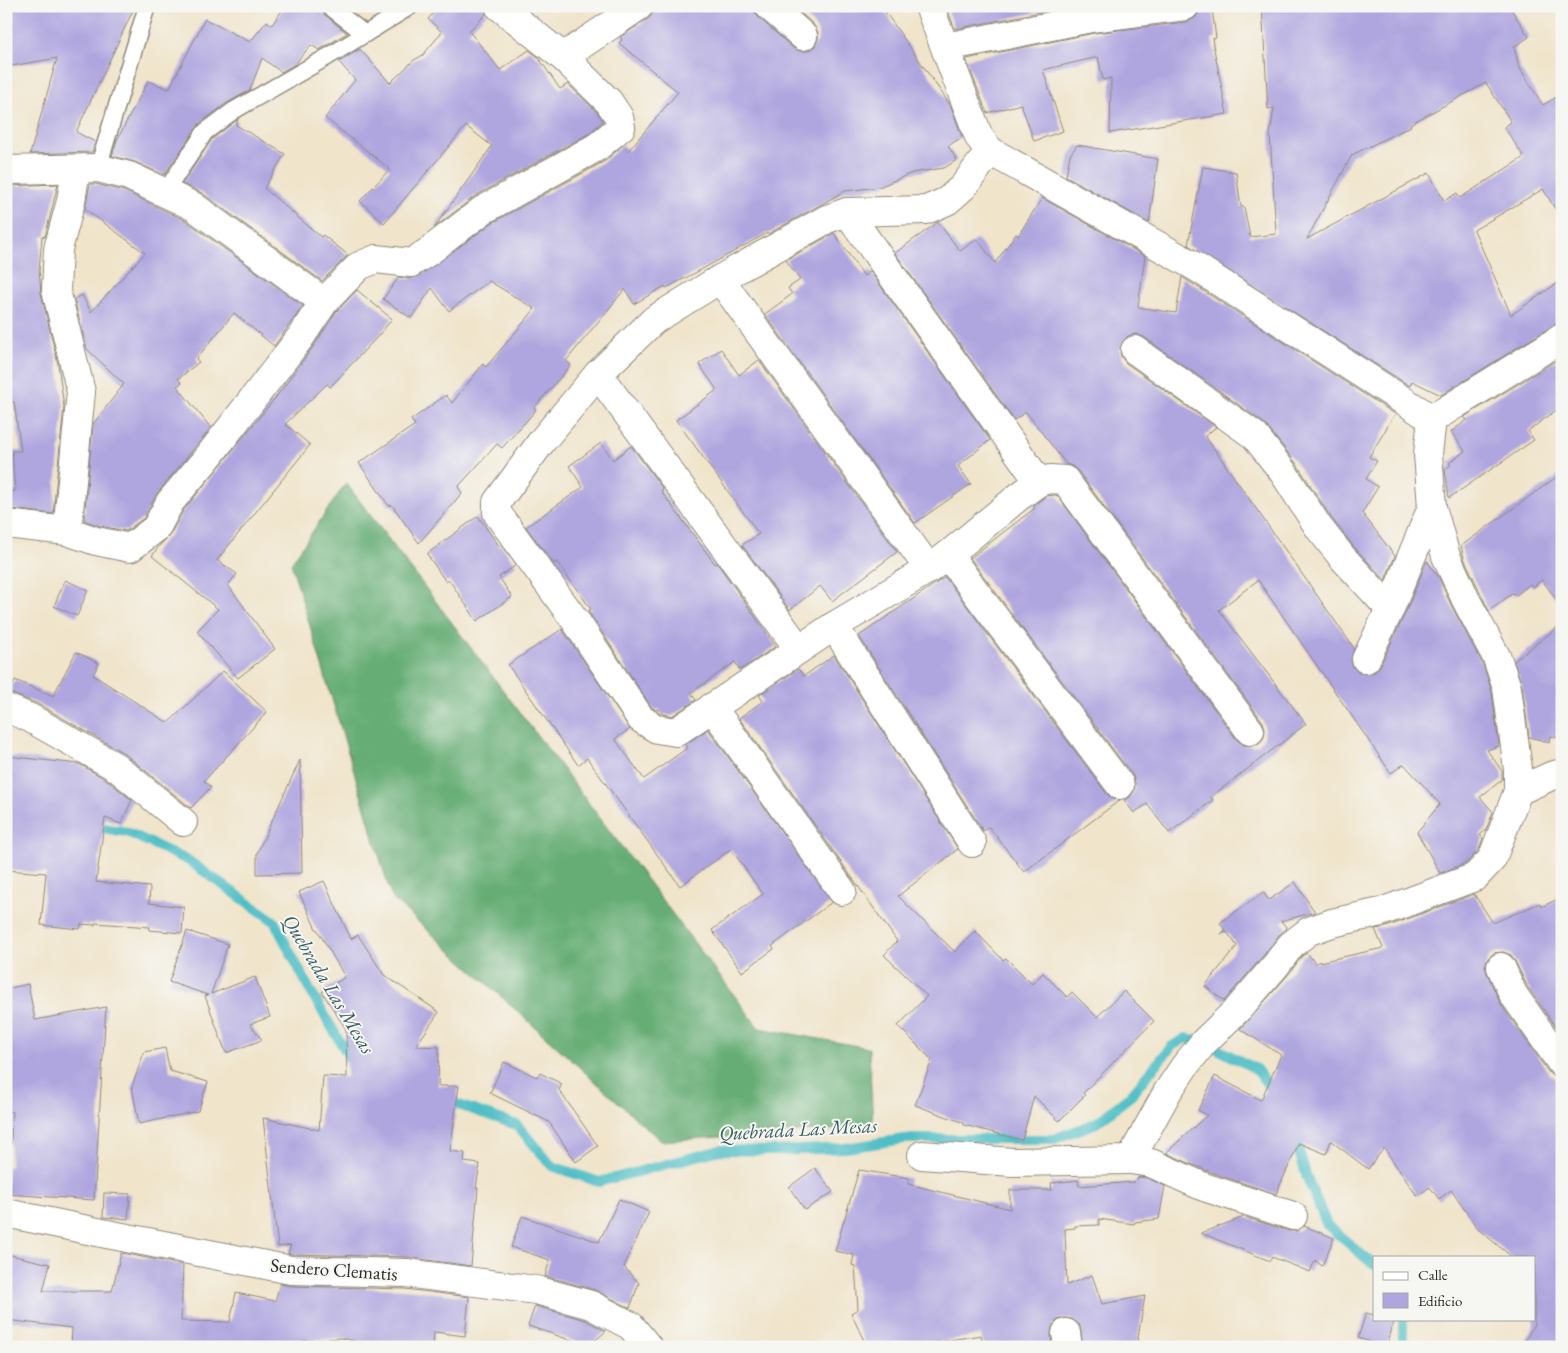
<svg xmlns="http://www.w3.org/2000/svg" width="1568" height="1353" font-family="'EB Garamond',serif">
<rect width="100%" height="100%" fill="#f6f6f2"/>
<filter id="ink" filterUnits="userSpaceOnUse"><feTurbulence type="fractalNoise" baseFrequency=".02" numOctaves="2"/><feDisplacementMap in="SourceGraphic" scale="10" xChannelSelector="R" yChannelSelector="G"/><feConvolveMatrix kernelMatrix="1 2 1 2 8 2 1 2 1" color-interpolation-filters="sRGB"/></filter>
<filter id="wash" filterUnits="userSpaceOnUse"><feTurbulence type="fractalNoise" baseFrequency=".0096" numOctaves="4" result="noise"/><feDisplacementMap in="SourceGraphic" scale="20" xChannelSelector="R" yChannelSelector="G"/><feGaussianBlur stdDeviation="1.12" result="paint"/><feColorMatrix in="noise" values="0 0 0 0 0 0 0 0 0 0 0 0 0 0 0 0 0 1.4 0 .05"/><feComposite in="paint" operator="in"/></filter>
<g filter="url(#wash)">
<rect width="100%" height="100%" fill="#f0e4ca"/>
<path fill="#66ad74" stroke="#486c50" d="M346,483l413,545 110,20 4,79 -212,14 -269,-243 -101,-335z"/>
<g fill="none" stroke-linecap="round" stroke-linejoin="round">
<g stroke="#4fbec6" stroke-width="10">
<path d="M91,826l36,6 62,29 85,60 37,71 42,72"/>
<path d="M444,1102l9,1 64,22 35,41 47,16 121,-32 53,1 73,-3 58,-9h150l42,-16 33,-26 43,-51 14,-8 18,4 52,27 20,27"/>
<path d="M1294,1134l12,41 21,50 47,40"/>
<path d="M1403,1347v-28"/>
</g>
</g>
<g id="blocks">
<g fill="#afa5df" fill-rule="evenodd">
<path d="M6,6h129l-59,126 19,10 -3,10 -62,2 27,-96 -51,9z"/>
<path d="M285,6h29l33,27 -28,17 -8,-5 -16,19 -14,8 -19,-14 -12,32 -23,13 -28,21 -35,51 -29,-13 -23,-6 5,-16 31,-59 21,8 36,-70 45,23 17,-21 5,4z"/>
<path d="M440,6h44l2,8 -17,17 31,39 29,-20 9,7 22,32 8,-5 29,28 6,9 -15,13 -113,62 -41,32 58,-82 -26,-20 -82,97 -24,-22 30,-32 -65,-51 30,-38 -16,-18 21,-13 30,34 24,-23 9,-5 19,-23 -14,-13z"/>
<path d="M654,6h100v5l5,7 34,30 7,3h8l6,-4 4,-7v-8l-5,-8 -20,-18h88l70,100 11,31 -14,9 9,14 -13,8 -32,5 -33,14 -34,4 -77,43 -1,-1 -70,39 -31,16 -1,-2 -31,18 -9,-15 -59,72 5,4 -37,43 2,2 -34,38 -5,-4 -39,43 4,6 -43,50 -27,-38 -3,1 -30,-43 56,-38 -4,-5 35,-25 6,8 31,-39 3,3 49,-58 -46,-28 -40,30 -17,-23 -21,30 -28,-19 16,-22 10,2 10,-3 73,-53 113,-62 18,-16 5,6 50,-59 -59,-49 3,-3 -2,-3 28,-18 5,-6z"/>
<path d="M946,6h124l-115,23z"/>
<path d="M1200,6h3l1,4 8,-1 4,29 -4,1 15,75 -117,19 1,-55 -8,2 -5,-23 -55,13 20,61 -29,10 -13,-37 -34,9 -21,-54 128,-26 93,-11 8,-4 4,-6z"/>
<path d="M1262,6h247l20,31 -15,10 5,20 24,38 19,-11v126l-19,-31 -69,41 37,85 51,-35v42l-8,3 -113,70 -29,-14 -2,5 -222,-141 15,-78 33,5 5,35h3l6,30 26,-3 -6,-100 4,-26 -6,1zM1486,83l25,39 -7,5 20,30 -64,41 -3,-5 -13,8 -15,-28 -122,66 45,-84 59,-29 -1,-2z"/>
<path d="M238,119l-2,6 49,29 -21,34 57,49 2,-2 25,20 -26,26 -120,-88 -20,-9 30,-45z"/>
<path d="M1077,145l81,14 -9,64 -83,-47 4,-21z"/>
<path d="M58,184l-13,53 -3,-1 -3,34 2,23 17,71 6,43 -11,107 -41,-5 -1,-17 4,-1 -3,-40h9l-7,-49h-3l-5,-32v-184z"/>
<path d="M90,184h6l28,7 61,29 118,86 -29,40 -40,-33 -38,46 3,3 -21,17 4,4 -5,3 34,42 -53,64 -14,26 -18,13 -26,-5 -16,-6 9,-96 31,-40 -37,-35 -13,-50 8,-4 9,17 54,-59 -60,-44z"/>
<path d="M1042,198l103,58 -7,51 38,6 6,-36 213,137 -26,43 8,4 -11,18 12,8 -16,26 33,43 -10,24 -31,-33 -22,-28 -36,-56 -32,-40 -120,-86 -8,-3 -8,2 -5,5 -3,7 1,8 5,7 90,64 -11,9 149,212 -3,13 2,6 6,6 9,1 7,-2 5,-6 24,-50 23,-55 12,17 13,29 31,57 9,28 7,54 -12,4 15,21v9l-22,17 13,15 -7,18 -6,5 3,3 -4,12 -13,13 -26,10 -23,-41 23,-28 -36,-40 -13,9 -133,-193 -39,30 87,114 -95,73 2,3 -44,33 -22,-29 -13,9 -10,-13 6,-3 4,-6 1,-8 -2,-7 -163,-218 65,-50 -2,-2 13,-10 11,-1 180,245 7,5 8,1 7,-2 5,-7 1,-8 -2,-7 -185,-251 -6,-5 -6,-2 -40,-52 -12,8 -119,-167 43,-31 22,29 17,-12 18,24 21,-29 2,2z"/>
<path d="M834,233l30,43 6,-5 120,169 -32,26 13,18 -56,39 -150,-209 27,-20 -4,-6 12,-8 -14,-20z"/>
<path d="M357,290l35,29 -13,16 -49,52 -3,-3 -42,40 25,21 -93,115 20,14 -9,11 47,64 -37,29 -41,-47 21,-22 -66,-53 7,-10 11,-11 13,-24 93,-114 37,-50 23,-35z"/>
<path d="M721,349l18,26 20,-15 138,192 -65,49 -12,-15 -30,24 -48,-65 17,-11 -83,-114 41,-30 -18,-26z"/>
<path d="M1562,357v49l-34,25 6,9 -85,58 -4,-29 6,-4 -2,-2 16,-12 -14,-19 16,-12 -3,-3z"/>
<path d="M601,443l12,17 18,-14 32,43 -2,2 54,73 2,-1 59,83 -36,24 -5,-8 -44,31 5,7 -24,16 -9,-2 -4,-5 -2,1 -5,-2 -64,-97 3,-2 -34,-47 -3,2 -28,-37 57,-40 -14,-21z"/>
<path d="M1562,473v134l-20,-27 -9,7 -3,-3 -15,12 -2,-3 -24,18 -25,-53 -3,-12z"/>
<path d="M478,516l21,30 2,-1 15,20 -17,12 13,20 -35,24 -28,-41 -3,2 -19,-28z"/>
<path d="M945,577l162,217 6,5 7,1 -96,72 -35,-45 -6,4 -124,-195z"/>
<path d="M65,580l23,10 -11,26 -23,-10z"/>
<path d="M1562,624v114l-12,-2 -1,6 -20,-5 -7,-51 -8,-25z"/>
<path d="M562,629l68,100 -15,10 29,40 43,-31 -2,-3 23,-16 124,173 -60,44 2,3 -32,23 -30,-42 51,-36 -32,-45 -51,37 -93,-128 -9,7 -70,-100z"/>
<path d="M76,652l23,11 -6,12 75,48 55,-52 44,41 -63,69 7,6 -20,21 -67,-55 -86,-49 -28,-11 5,-13 38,16z"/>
<path d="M834,655l124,194 -60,47 57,56 20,-21 28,29 3,-2 26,26 11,-11 24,24 5,-5 25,25 27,-26 30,30 -71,72 2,2 -26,26 -25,-25 -12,44 -58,-15v-2l-49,-18 17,-45 -34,-34 29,-30 -43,-41 13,-14 -158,-223 24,-17 -4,-6 39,-26 6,7z"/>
<path d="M6,756l73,8 28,16 25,20 -11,24 -16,-6 -9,64 54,5 -1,16 35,4 -2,26 -33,-3 1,-3 -55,-4v2l-14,-1 -1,5 -39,-4 5,-52 -40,-3z"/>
<path d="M300,760l2,113 -45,1v-21z"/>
<path d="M324,881l27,58 7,-4 26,40 55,37 -23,34 23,1 -1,39h21l-9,65 15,2 -1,9 16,2 -4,24h2l-7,78 -65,-9 -113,-3h-5l3,-9 -13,2 -15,-129 56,12 4,-54 24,1 -1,-48 -24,-37 23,-15 -28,-48h-1l-17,-37z"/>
<path d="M1295,882l20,30 -34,9 6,7 -8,7 -15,20 -40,46 -19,-15 32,-40 -10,-14 -6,2 4,-4 -5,-7 43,-31 6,8z"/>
<path d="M1474,894l19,29 47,-20 1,4 21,-10v139l-35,-50 -12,-25 -4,-6 -8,-3 -9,1 -6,5 -3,8 2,7 13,30 49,70 6,5 7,1v268h-40l12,-23v-67h-22l-34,-28 -27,-39 -12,9 -9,-12 -13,9 -33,-48 -16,21 -37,-28 -5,13 -27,-11 -23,51 -66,-22 -44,-19 41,-38 -9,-5 17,-34 46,24 20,-45 -41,-26 48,-54 14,-19 5,-3 8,10 68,-15 -8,-19 11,-2z"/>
<path d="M187,931l41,13 -17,50 44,-17 15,40 -20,7 12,16 -36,13 -21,-57 3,-1 -39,-13z"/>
<path d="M28,984l7,36 71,-13 -12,193 -88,-6 2,-27h2l2,-55 -6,-1v-122z"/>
<path d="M165,1048l5,23 38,11 -10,29 -59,13 -7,-37 12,-35z"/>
<path d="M504,1062l33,15 3,-4 22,11 -3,6 39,56 -22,16 -27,-40 -59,-29z"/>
<path d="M815,1168l18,24 -28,18 -16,-23z"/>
<path d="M859,1170l50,8 -1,6 102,25v-19h42l-1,-7 27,-3 1,6 55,-4 5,-5 8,1 18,8 -6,33 -24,3 -1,2 -35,-5v6l-24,1v2l-10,1 2,56 25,-10 10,29 43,-8 -7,41 1,5 -14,5h-42l-2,-16 -2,-7 -7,-5 -8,-1 -7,2 -5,7 -1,8 1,10 -7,2h-61l-3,-12 -56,9v3h-58l-16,-34 7,-4 -3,-43 -3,-1 2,-10 -19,-4z"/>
<path d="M104,1193l26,1 -2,25 -25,-2z"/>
<path d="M619,1199l30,13 -25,55 15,16 -9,25 -35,-18 -50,-14 5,-16 -39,-13 11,-31 77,26z"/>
<path d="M1244,1217l45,14h8l7,-5 30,12 -12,28 -7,-6 -5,12 -38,-15 -2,4 -69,-28z"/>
<path d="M121,1253l62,12 -2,56 49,1 6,-29 39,8 5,-17 11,2 114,3 64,8 -4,39 -31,-4 -1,15h-48l-45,-9 -38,3v6h-231l1,-19 -66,-8v-66l44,10 -7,27h69z"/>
<path d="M535,1306l50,14 21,11 -17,15 -61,-20z"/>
<path d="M1366,1313l8,2v4l20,1 -7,27 -29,-9z"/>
</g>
</g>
</g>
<g filter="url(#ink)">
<use href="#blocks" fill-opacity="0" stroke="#8e887a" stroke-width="1"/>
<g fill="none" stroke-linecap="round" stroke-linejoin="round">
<g stroke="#8e887a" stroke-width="19">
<g id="lane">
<path d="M329,6l36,28"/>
<path d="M98,168l49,-162"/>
<path d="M165,192l40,-60 28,-21 96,-55 82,-50"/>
</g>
</g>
<g stroke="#8e887a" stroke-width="30">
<g id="street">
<path d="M769,6l34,30"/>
<path d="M929,6l50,131 11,14 -27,36 -16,14 -21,9 -79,2 -20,7 -107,60 -66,41 -56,54 -56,67 -45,61v11l80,110 64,96 16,10 19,3 158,-106 95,-57 19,-14 69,-57 22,-16 11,-3 15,1 185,251"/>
<path d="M946,47l145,-29 94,-12"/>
<path d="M563,57l76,-51"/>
<path d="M990,151l206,116 236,152"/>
<path d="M6,170l92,-2 31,8 64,30 131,96"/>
<path d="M847,212l192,270"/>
<path d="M720,279l209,290"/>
<path d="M1135,350l120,86 28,36 36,56 23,29 48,52"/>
<path d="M598,374l201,275"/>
<path d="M1432,419l130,-81"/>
<path d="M6,524l61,7 29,10 34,7 26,-20 14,-26 38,-45 92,-119 24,-36 35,-36 17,-7 35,4 17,-11 55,-42 114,-63 24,-20 -2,-10 -10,-15 -46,-45 -64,-51"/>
<path d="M67,531l14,-139 -25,-102 2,-41 13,-48 5,-32"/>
<path d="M948,555l172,230"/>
<path d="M834,626l138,217"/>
<path d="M1366,659l24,-50 42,-102"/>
<path d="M712,707l130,184"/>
<path d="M6,708l24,10 86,49 67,55"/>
<path d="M1518,791l33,-15 11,-3"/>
<path d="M1501,967l12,27 49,70"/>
<path d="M922,1155l90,7 118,-2 38,-69 16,-24 20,-25 35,-34 37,-43 15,-20 18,-14 23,-8 49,-11 94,-35 17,-18 26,-68v-22l-11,-81 -10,-30 -31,-58 -20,-44 -14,-49 -4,-53 4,-35"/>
<path d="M1130,1160l21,3 53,24 89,29"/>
<path d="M6,1213l101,21 184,36 115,3 130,17 55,15 40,21 17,21"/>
<path d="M1066,1333l2,14"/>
</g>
</g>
<use href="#lane" stroke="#fff" stroke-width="16"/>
<use href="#street" stroke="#fff" stroke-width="28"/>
</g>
</g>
<g text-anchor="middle" stroke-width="4" stroke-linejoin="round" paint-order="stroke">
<g font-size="19" fill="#2b2b2b" stroke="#f6f6f2">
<text transform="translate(334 1269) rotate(4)" y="7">Sendero Clematis</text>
</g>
<g font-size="20" font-style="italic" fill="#385e61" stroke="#f6f6f2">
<text transform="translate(329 984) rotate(59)" y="7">Quebrada Las Mesas</text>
<text transform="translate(798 1129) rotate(-3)" y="7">Quebrada Las Mesas</text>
</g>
</g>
<rect width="1568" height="1353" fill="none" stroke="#f6f6f2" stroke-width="25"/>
<rect x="1373" y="1256" width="162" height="65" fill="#f6f6f2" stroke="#a5a5a2"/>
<rect x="1383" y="1272" width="25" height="8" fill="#ffffff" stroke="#a5a5a2"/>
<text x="1418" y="1280" font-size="15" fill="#2b2b2b">Calle</text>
<rect x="1383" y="1293" width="25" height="15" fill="#afa5df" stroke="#a5a5a2"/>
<text x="1418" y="1306" font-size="15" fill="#2b2b2b">Edificio</text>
</svg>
